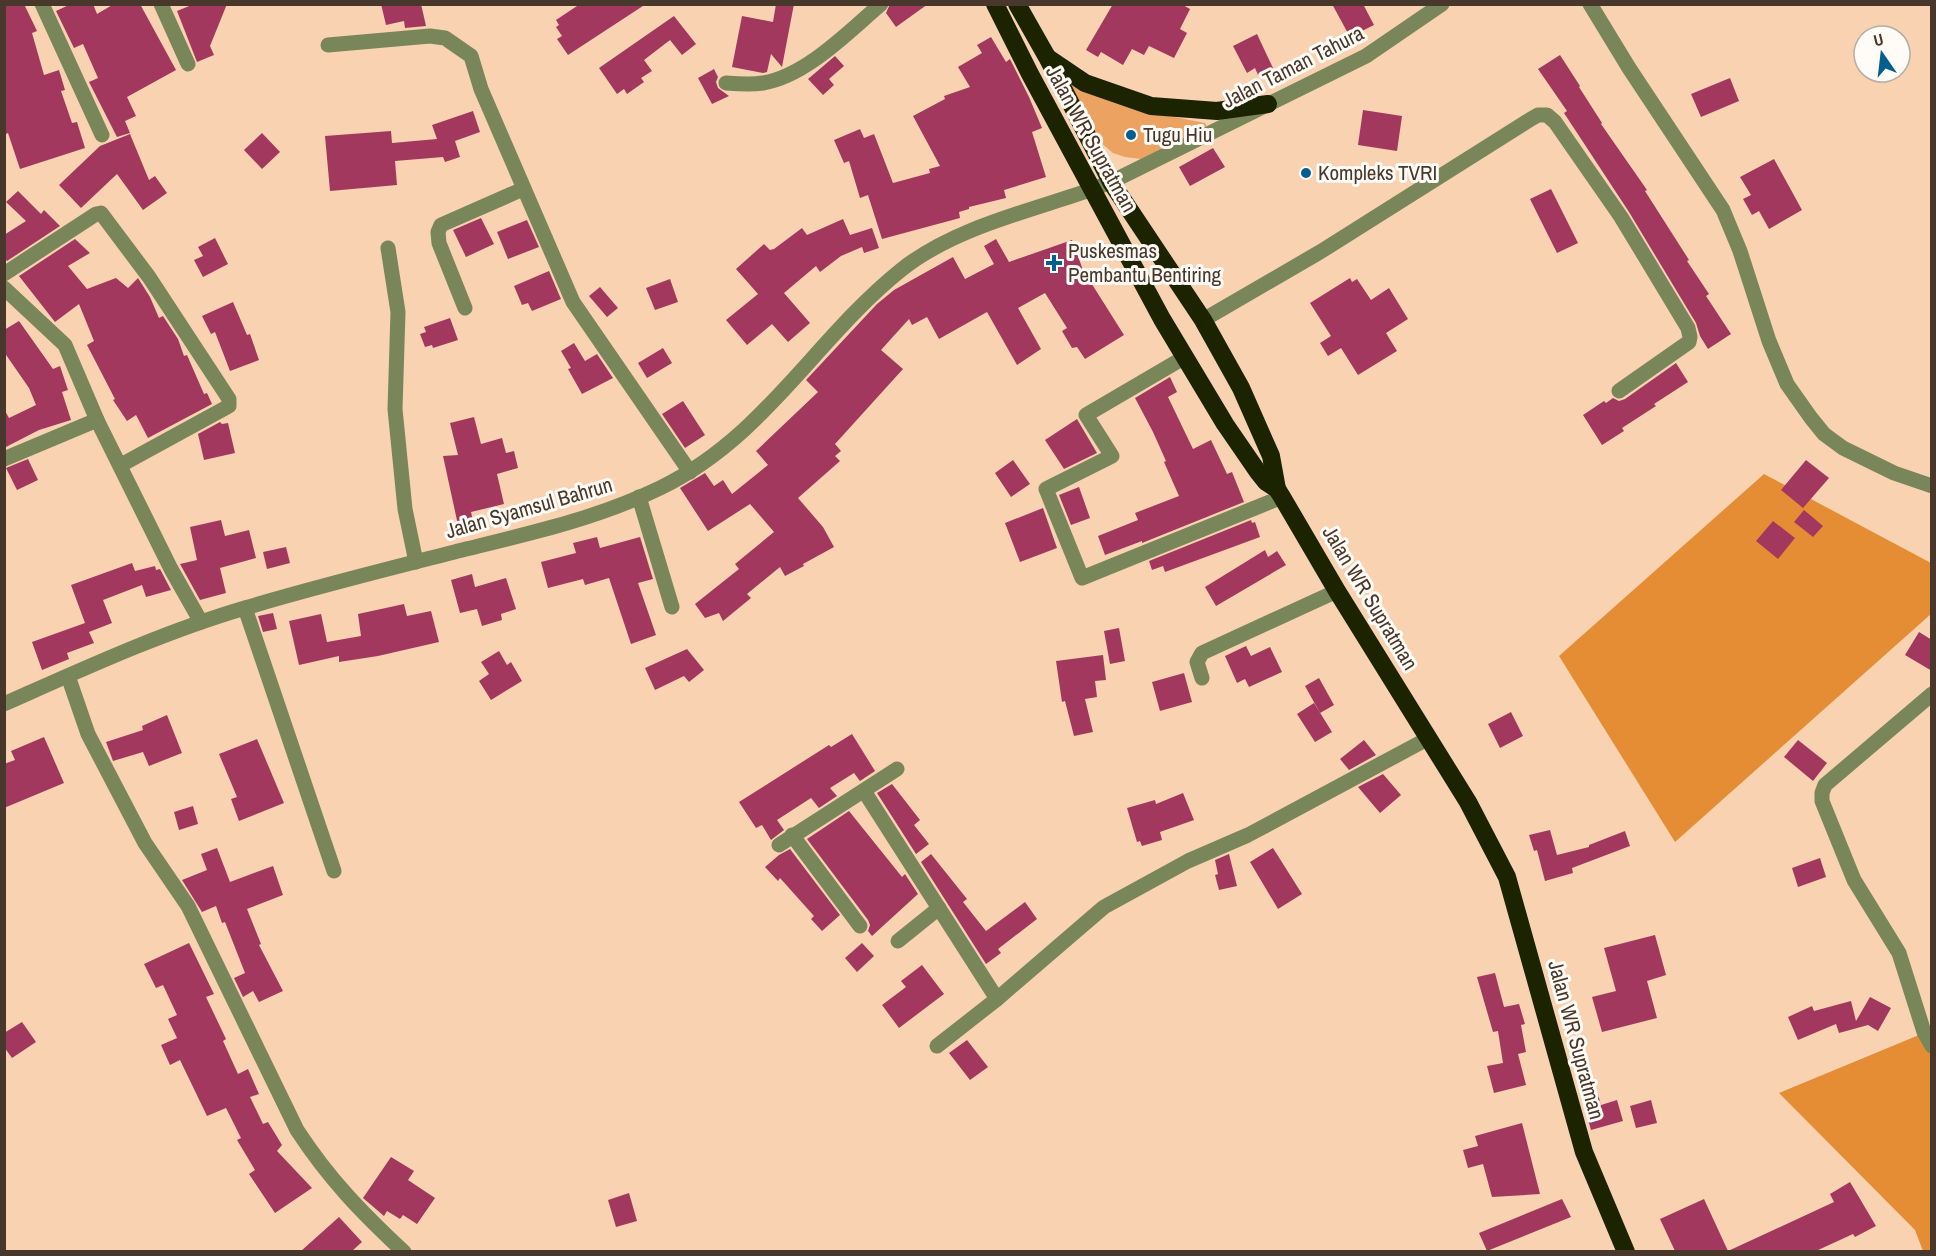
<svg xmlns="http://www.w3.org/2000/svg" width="1936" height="1256" font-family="'Archivo Narrow',sans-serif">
<rect width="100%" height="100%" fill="#f9d2b1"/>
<path fill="#eca260" d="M1072,84l77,28 56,11 2,3 -66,33 -16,-2 -12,-4 -14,-12 -28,-54z"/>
<g fill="#e58d34">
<path d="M1764,474l167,89v51l-256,228 -116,-186z"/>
<path d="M1931,1030v221h-8l-8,-21 -136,-137z"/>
</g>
<g fill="#a3385f">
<path d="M4,4h20l13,27 -5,2 12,42 15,-5 6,20 -4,1 11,32 5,-1 8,26 -65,21 -12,-36 -4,2z"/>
<path d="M71,4h22l4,10 17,-10h26l36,66 -49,27 9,19 -11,5 5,12 -13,4 -28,-55 9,-4 -15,-34 -9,4 -18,-37z"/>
<path d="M194,4h33l-17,42 4,9 -17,7 -20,-51z"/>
<path d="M381,4h40l5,22 -21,2 -1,-7 -18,4z"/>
<path d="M580,4h66l-78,51 -11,-16 5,-3 -6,-9 3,-2 -3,-5z"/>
<path d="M776,4h18l-12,63 -11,-13 -4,18 -4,1 -31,-6 10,-51 31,6z"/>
<path d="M890,4h38l-32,23 -10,-14z"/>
<path d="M1113,4h68l9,5 -10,20 7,4 -13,25 -25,-12 -5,9 -12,-6 -9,16 -22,-13 -3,5 -12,-7z"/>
<path d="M1332,4h31l11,21 -24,12z"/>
<path d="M674,16l22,28 -14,11 -12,-15 -26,20 8,11 -11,7 3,4 -17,12 -3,-5 -7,5 -18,-26z"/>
<path d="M1257,34l16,34 -15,7 -3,-7 -8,5 -14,-27z"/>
<path d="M991,37l15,25 4,-3 19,38 13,31 -10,4 14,45 -42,13 2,8 -37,9v2l-10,3 1,6 -78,21 -14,-44 -8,3 -11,-37 -5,2 -10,-23 26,-11 4,9 10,-4 19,49 37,-10 -1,-4 11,-3 -27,-50 32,-17 -1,-3 26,-9 -12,-20 24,-14 -5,-8z"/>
<path d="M1560,55l20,31 -1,1 23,36 -1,1 46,66 -2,1 44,69 -2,1 22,33 -3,2 25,38 -23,15 -8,-13 -4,-13 -67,-111 -65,-99 3,-2 -29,-42z"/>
<path d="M835,56l9,10 -15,13 5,6 -11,10 -15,-16z"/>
<path d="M714,69l4,8 -2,5 2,6 11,8 -17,8 -14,-26z"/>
<path d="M1730,78l9,23 -38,16 -10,-23z"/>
<path d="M1363,110l39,6 -5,35 -39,-6z"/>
<path d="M473,111l7,21 -25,9 5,16 -15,5 -2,-5 -48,4 2,24 -67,6 -5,-55 66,-5 1,12 45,-4 -5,-14z"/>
<path d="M262,133l18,19 -18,17 -18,-19z"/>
<path d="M130,134l19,46 6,-4 12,17 -24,17 -26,-36 -36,34 -22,-23 41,-39z"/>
<path d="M1213,148l12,19 -35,19 -11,-19z"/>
<path d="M1774,159l28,51 -33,19 -10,-18 -7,4 -9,-16 8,-4 -11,-18z"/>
<path d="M1551,189l27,54 -21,10 -27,-54z"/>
<path d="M18,191l23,23 3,-4 16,16 -53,35 -3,-3v-23l22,-14 -20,-19z"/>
<path d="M481,218l13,26 -28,13 -13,-27z"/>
<path d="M843,219l7,16 22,-7 7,20 -15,5 -2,-6 -21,9 -21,16 -4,-6 -32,27 26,30 -22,19 -16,-18 -25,21 -21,-25 32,-26 -22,-25 28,-25 6,6 4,-1 28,-21 5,7z"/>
<path d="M527,220l12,27 -31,12 -11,-27z"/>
<path d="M215,238l13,26 -25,13 -9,-17 9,-4 -5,-9z"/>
<path d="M75,239l15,14 -22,13 19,23 29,-11 12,10 10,-10 12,19 9,21 4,-2 15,23 6,17 3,-1 17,39 3,-1 5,11 -64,34 -12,-23 -9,6 -14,-21 2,-1 -28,-54 7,-4 -15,-37 -24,18 -36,-46z"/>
<path d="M996,239l13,23 63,-22 11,30 41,65 -39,24 -8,-12 -5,1 -10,-17 5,-3 -22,-35 -27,15 23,41 -24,16 -30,-53 -48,27 -12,-22 -15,8 -3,-6 -28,31 22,19 -68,75 6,7 -6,5 5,5 -42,37 25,29 11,20 -31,17 1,2 -19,10 -5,-9 -33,27 4,4 -28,23 -4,-8 -14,5 -10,-14 44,-35 -4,-5 39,-32 -24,-28 -42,27 -28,-43 25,-15 9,13 9,-6 9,14 36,-29 -12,-14 62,-59 -12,-12 71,-76 17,-14 59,-33 12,22 29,-15 -10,-18z"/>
<path d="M549,271l12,28 -29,12 -4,-8 -6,2 -8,-19z"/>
<path d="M1350,278l2,4 5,-3 14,21 18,-12 19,31 -22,14 11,18 -39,24 -17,-27 -13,8 -8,-13 11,-7 -21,-33z"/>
<path d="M670,279l8,23 -23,8 -9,-22z"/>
<path d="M600,287l18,21 -11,9 -18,-21z"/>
<path d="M233,302l14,33 3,-1 9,26 -29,11 -15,-39 -4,2 -9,-18z"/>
<path d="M450,318l8,22 -25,8 -1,-3 -7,2 -5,-13 6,-2 -2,-5z"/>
<path d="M19,321l34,48 7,-3 8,24 -6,2 9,28 -32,10 -35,18v-39l5,9 27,-13 -7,-17 -25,-36v-22z"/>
<path d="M574,343l11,18 12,-7 16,24 -31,16 -14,-25 3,-1 -10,-17z"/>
<path d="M663,348l9,15 -25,15 -9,-15z"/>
<path d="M1676,363l12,19 -34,22 2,2 -34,22 2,3 -22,14 -19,-30 21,-14 2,2 7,-5 6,3 6,-2z"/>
<path d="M1170,377l7,15 -9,5 25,52 18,-9 16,34 5,-2 12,30 -102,41v-2l-37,14 -7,-19 40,-16 -3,-7 44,-17 -15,-34 2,-1 -13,-29 -18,-34z"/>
<path d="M683,401l22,34 -20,13 -23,-34z"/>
<path d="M474,417l7,27 21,-6 4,15 8,-2 4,17 -21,6 7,30 -33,8 2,9 -15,4 -15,-69 15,-1 -8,-32z"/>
<path d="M1077,419l20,34 -33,16 -19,-29z"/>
<path d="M220,422l2,2 6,-1 7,30 -31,7 -6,-26z"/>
<path d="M28,459l10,21 -21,10 -11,-22z"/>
<path d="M1013,460l17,24 -19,13 -16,-24z"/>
<path d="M1806,460l23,18 -26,30 -22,-18z"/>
<path d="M1079,487l11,31 -19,7 -12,-30z"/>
<path d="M1043,508l14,40 -37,14 -15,-39z"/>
<path d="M1804,510l19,16 -10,11 -19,-15z"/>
<path d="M221,520l4,16 24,-6 7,28 -36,10 6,25 -26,7 -20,-36 17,-4 -7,-33z"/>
<path d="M1251,520l1,3 3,-1 5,15 -95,35 -2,-6 -11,4 -3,-9z"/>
<path d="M1773,521l22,17 -17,21 -22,-18z"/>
<path d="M597,537l3,11 40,-11 13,42 -15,4 18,52 -25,9 -22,-66 -24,7 -2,-6 -35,9 -7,-26 35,-9 -3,-10z"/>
<path d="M286,547l4,16 -23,6 -4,-17z"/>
<path d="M1265,550l3,7 9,-6 9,14 -70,41 -11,-19z"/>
<path d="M132,563l3,8 20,-5 1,4 4,-1 11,21 -25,7 -4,-12 -39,15 9,23 -23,9 5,11 -27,10 2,6 -27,11 -10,-28 53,-19 -14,-38z"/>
<path d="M472,574l3,13 31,-9 10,31 -15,5 1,6 -20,6 -5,-17 -17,4 -9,-33z"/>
<path d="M404,604l3,12 24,-5 8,31 -61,14 -39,6v-6l-40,9 -10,-44 32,-7 6,28 34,-6 -3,-22z"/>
<path d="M273,613l4,16 -14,3 -5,-16z"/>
<path d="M1119,628l6,33 -15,3 -6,-33z"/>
<path d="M1919,632l13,8v31l-27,-16z"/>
<path d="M1246,646l5,10 19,-9 12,25 -33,15 -4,-8 -8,4 -12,-27z"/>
<path d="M687,649l17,21 -15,12 -5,-6 -29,14 -10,-22z"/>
<path d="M499,651l8,14 4,-3 11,19 -31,19 -12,-19 10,-7 -8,-12z"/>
<path d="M1103,655l3,25 -11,1 2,16 -12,2 8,33 -19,4 -9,-35 -3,1 -6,-41z"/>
<path d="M1184,673l8,29 -32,9 -8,-29z"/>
<path d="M1319,678l15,27 -14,8 -15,-27z"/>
<path d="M1314,703l18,29 -17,10 -18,-28z"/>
<path d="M1511,712l12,24 -23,12 -12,-24z"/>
<path d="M167,715l15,38 -33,13 -6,-14 -30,9 -7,-19 37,-12 -1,-4z"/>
<path d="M852,734l23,37 -15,10 -6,-8 -24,15 7,8 -18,12 -8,-10 -34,22 7,10 -13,10 -9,-15 -6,3 -17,-26 90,-57 2,2z"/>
<path d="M44,737l20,46 -60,25v-44l11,-4 -4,-9z"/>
<path d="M257,739l27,64 -45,18 -8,-22 6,-2 -18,-43z"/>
<path d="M1364,740l12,15 -27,15 -9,-11z"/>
<path d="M1798,740l29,23 -14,18 -29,-24z"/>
<path d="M1383,774l18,21 -21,18 -22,-26z"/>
<path d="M892,784l28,36 -6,5 15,19 -13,10 -39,-61z"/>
<path d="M1183,793l11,27 -34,12 2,8 -20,6 -2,-5 -3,1 -10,-34 28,-8 1,4z"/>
<path d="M193,806l5,18 -19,6 -5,-18z"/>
<path d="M849,811l53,66 3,-3 13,20 -46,42 -4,-5 2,-6 -2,-5 -61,-81z"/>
<path d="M1550,830l7,25 32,-8v-2l36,-14 5,15 -58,22 1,5 -28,8 -8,-31 -3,1 -5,-16z"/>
<path d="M217,848l13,34 43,-16 10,29 -36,14 14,35 -2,1 24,46 -24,11 -6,-11 -10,6 -9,-19 11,-5 -20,-51 -3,1 -6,-17 -14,6 -20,-32 25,-10 -6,-16z"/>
<path d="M1273,848l29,46 -24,15 -28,-47z"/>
<path d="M790,849l50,66 -18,16 -11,-12 3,-3 -34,-38 -2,3 -13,-14 14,-12z"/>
<path d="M931,854l36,45 -4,3 23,29 39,-29 12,17 -39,30 3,4 -15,11 -65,-102z"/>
<path d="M1229,854l8,32 -18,4 -4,-15 3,-1 -3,-14z"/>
<path d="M1820,858l6,19 -28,10 -6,-19z"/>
<path d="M1655,935l11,40 -19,6 10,37 -55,14 -10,-35 24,-6 -12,-43z"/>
<path d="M189,943l25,51 -8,3 20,42 -3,2 15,33 10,-5 11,25 -9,3 13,27 5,-2 14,23 -5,6 35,37 -37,25 -26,-39 6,-4 -18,-30 4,-2 -15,-30 -19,8 -27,-56 -10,5 -9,-20 16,-7 -9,-19 9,-4 -14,-30 -7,3 -12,-24z"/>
<path d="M862,943l12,13 -17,16 -12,-14z"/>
<path d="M922,965l22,29 -45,34 -17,-23 24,-18 -5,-6z"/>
<path d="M1495,973l9,34 15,-3 6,20 -4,1 5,27 -8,2 8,31 -32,8 -7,-27 16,-3 -5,-32 -5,1 -16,-55z"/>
<path d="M1870,997l21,11 -13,23 -10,-6 -29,8 -3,-9 -38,16 -10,-23 24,-11 2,5 37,-10 5,20z"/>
<path d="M22,1022l14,20 -24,16 -8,-11v-14z"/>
<path d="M967,1040l21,27 -18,13 -21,-27z"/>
<path d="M1598,1094l3,11 16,-5 6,21 -32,9 -9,-32z"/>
<path d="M1651,1100l6,23 -21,5 -6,-22z"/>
<path d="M1522,1123l18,71 -48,3 -9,-33 -15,4 -5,-18 15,-4 -3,-10z"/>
<path d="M391,1157l23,14 -6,9 27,18 -18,26 -14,-9 -3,4 -13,-8 -3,5 -21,-18z"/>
<path d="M1850,1182l26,44 -21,11 -2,-3 -37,17h-141l-15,-32 44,-20 24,52 106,-49 -4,-8z"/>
<path d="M629,1193l8,28 -21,6 -8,-27z"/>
<path d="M1562,1199l9,18 -84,34 -8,-18z"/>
<path d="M339,1217l23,25 -10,9h-51z"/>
</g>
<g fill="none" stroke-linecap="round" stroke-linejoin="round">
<g stroke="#798659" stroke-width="15">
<path d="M42,4l60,131"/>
<path d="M161,4l27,60"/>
<path d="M1590,4l39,64 94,142 17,41 29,90 18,43 24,34 13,16 19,14 51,25 38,13"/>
<path d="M328,45l102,-9 15,2 26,18 10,33 92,213 117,170"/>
<path d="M726,83c12,1 25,2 37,0 43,-7 85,-51 118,-79"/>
<path d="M388,248l10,64 -3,97 10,100 11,53"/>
<path d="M4,274l92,-60 5,-1 48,64 80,122v7l-108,59"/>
<path d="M4,288l61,57 32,75 74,149 30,53"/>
<path d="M465,308l-26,-65 -1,-11 3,-7 82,-36"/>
<path d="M1203,320l117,-68 211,-133 7,-4h9l8,7 66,95 67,111 2,9 -1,5 -70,49"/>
<path d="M1185,357l-99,58 26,41 -66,33 36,89 200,-81"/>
<path d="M4,459l93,-39"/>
<path d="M639,497l33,110"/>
<path d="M245,608l89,263"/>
<path d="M68,676l20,58 57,109 43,63 109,224c32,49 65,83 107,122"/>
<path d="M1202,678l-5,-16 5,-9 135,-62"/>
<path d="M1932,694l-107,91 -3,8v8l32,79 45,73 25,79 8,14"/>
<path d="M4,704c79,-35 159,-72 241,-96 73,-22 147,-40 221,-59 66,-16 132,-31 194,-61 105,-51 154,-148 241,-218 52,-42 129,-59 192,-81l18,-7 255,-126 76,-52"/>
<path d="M864,791l133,208"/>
<path d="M792,835l68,91"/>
<path d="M779,845l118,-76"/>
<path d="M898,941l41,-33"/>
<path d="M937,1046l60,-47 107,-92 84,-46 60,-26 181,-97"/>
</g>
<g stroke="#1b2300" stroke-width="18">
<path d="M995,4l35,70 132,245 63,105 33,48 8,10 11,7 5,8 55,94 131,211 39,75 77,275 42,100"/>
<path d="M1017,4l30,53 64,125 92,138 38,68 30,68 6,33"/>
<path d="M1048,58l37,25 66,23 66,5 51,-7"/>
</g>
</g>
<g fill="#035f8f" stroke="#fffbf7" stroke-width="2">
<circle cx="1131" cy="135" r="6"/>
<circle cx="1306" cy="173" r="6"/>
<path d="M1051 254h6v6h6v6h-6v6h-6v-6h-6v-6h6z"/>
</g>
<g text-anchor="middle" stroke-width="6" stroke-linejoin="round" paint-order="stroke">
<g font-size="21" fill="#48382b" stroke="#fffbf7">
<text transform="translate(1293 67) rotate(-27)" y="7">Jalan Taman Tahura</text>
<text transform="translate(1091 139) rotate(61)" y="7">Jalan WR Supratman</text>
<text transform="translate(529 508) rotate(-16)" y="7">Jalan Syamsul Bahrun</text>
<text transform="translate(1370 598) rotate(59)" y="7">Jalan WR Supratman</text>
<text transform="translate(1576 1040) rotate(75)" y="7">Jalan WR Supratman</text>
</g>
<g font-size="21" fill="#48382b" stroke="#fffbf7" text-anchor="start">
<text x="1143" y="142">Tugu Hiu</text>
<text x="1318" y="180">Kompleks TVRI</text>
<text x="1068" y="258">Puskesmas<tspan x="1068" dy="24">Pembantu Bentiring</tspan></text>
</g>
</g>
<rect width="1936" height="1256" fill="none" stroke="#48382b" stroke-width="12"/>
<g transform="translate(1882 54) rotate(346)"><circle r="28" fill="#fffbf7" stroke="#b6ada5" stroke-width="1.5"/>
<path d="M0-4.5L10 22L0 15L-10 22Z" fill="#035f8f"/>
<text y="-9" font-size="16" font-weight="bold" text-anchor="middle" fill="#48382b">U</text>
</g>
</svg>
